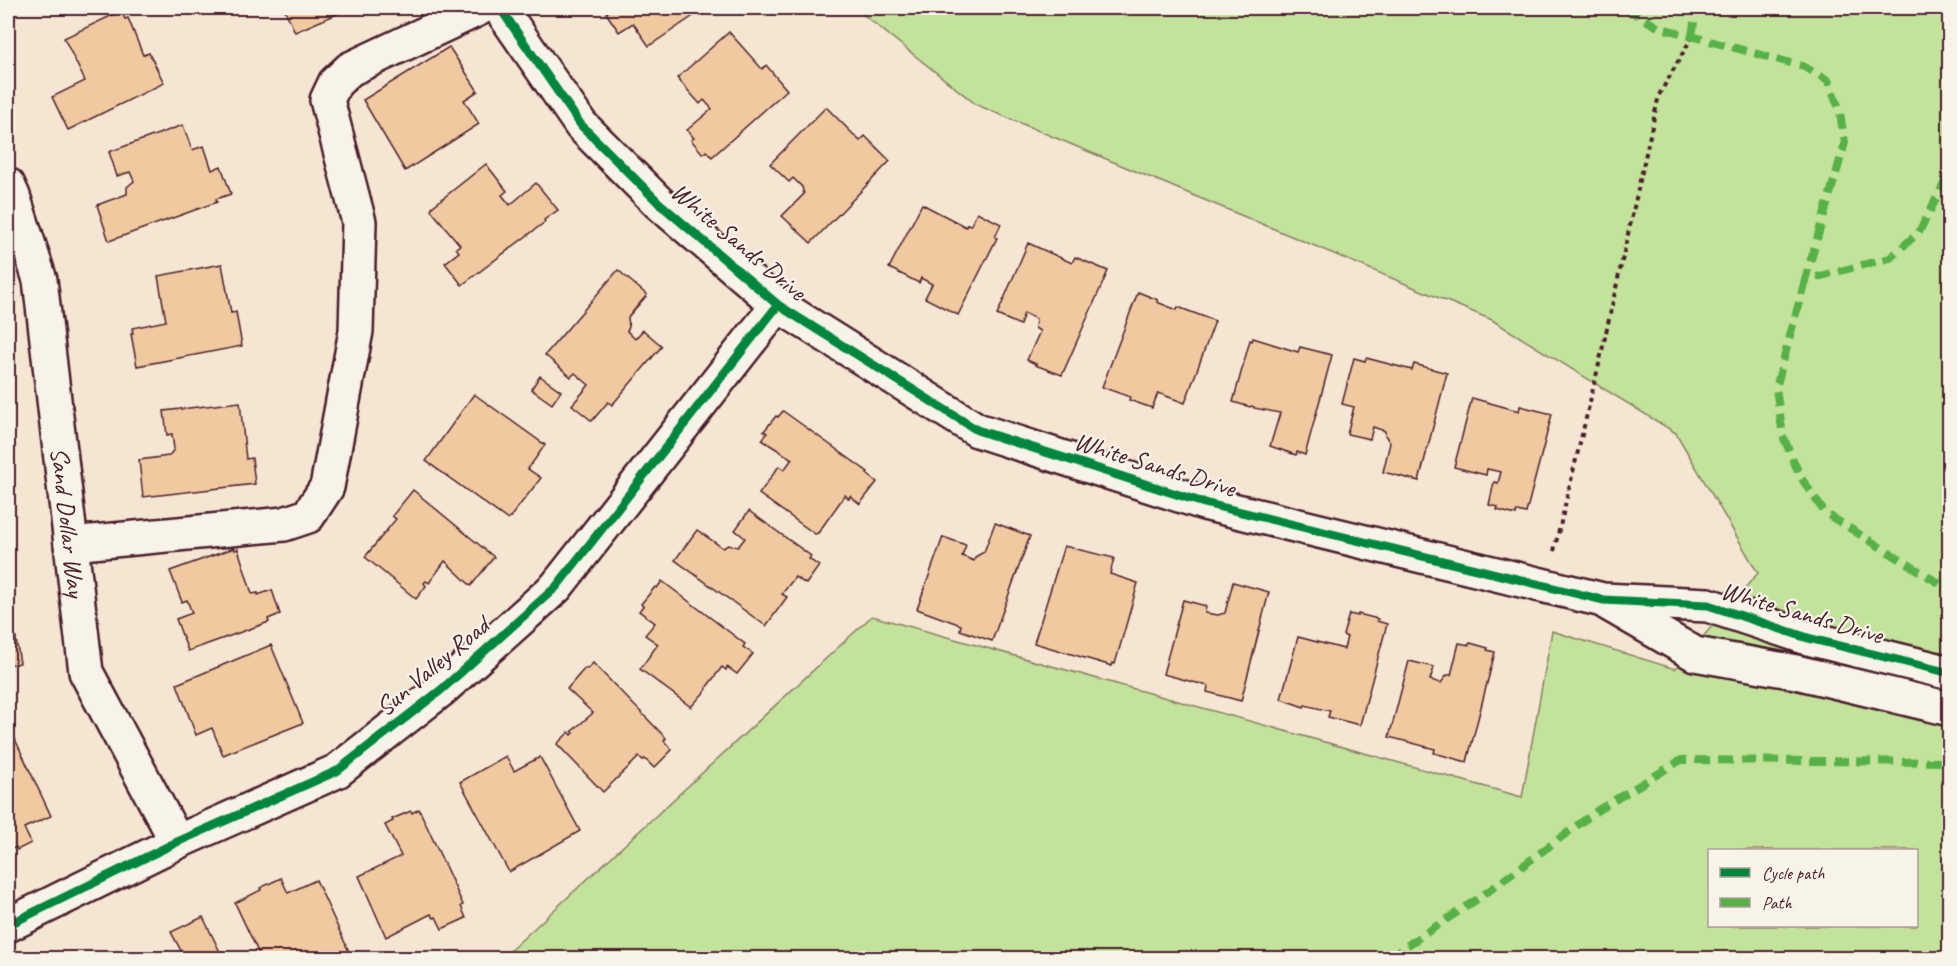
<svg xmlns="http://www.w3.org/2000/svg" width="1957" height="966" font-family="Caveat,sans-serif">
<rect width="100%" height="100%" fill="#f5e6d3"/>
<filter id="ink" filterUnits="userSpaceOnUse"><feTurbulence type="fractalNoise" baseFrequency=".0167" numOctaves="2"/><feDisplacementMap in="SourceGraphic" scale="12" xChannelSelector="R" yChannelSelector="G"/><feConvolveMatrix kernelMatrix="1 2 1 2 8 2 1 2 1" color-interpolation-filters="sRGB"/></filter>
<g filter="url(#ink)">
<path fill="#c3e29b" stroke="#868063" stroke-width="1.5" fill-rule="evenodd" d="M855,8h1094v950h-1447l370,-342 650,181 30,-166 123,38 83,-96 -82,-140 -184,-113 -515,-215zM1710,850h206v76h-206z"/>
<g fill="#f1c9a1" stroke="#4a1f2b" stroke-width="1.5">
<path d="M284,8h67l-56,24z"/>
<path d="M605,8h100l-56,38 -16,-23 -14,9 -13,-19 2,-1z"/>
<path d="M121,11l4,8 3,-1 15,37 6,-2 15,30 -96,47 -16,-33 33,-16 -21,-43z"/>
<path d="M729,32l33,37 4,-4 21,25 -75,67 -6,-6 -3,3 -12,-14 3,-2 -7,-8 25,-21 -8,-9 -4,4 -23,-26z"/>
<path d="M449,47l29,44 -14,9 15,24 -74,47 -42,-71z"/>
<path d="M826,107l34,34 5,-5 25,25 -79,82 -29,-27 22,-22 -2,-7 -9,-9 -4,4 -19,-18z"/>
<path d="M183,125l9,25 12,-4 8,24 9,-4 10,28 -15,5 1,3 -108,39 -12,-36 30,-11v-7l7,-6 -4,-9 -13,4 -8,-24z"/>
<path d="M486,164l21,27 -5,4 8,10 26,-22 22,27 -14,10 1,2 -83,63 -17,-22 14,-11 -3,-4 4,-3 -29,-35 1,-3z"/>
<path d="M922,204l44,23 1,-3 4,1 6,-13 24,12 -6,13 2,1 -39,77 -33,-17 7,-14 -11,-6 -2,5 -30,-15z"/>
<path d="M1028,243l44,20 3,-6 33,14 -46,104 -27,-10 1,-1 -9,-4 13,-29 -5,-3 1,-9 -12,-6 -4,12 -23,-10z"/>
<path d="M222,264l9,49 5,-1 6,34 -105,20 -6,-32h2l-1,-6 34,-7 -8,-45z"/>
<path d="M618,270l29,25 -19,22 1,10 -2,4 8,8 8,-9 19,16 -50,59 -4,-3 -16,19 -20,-16 17,-20 -14,-12 -4,4 -26,-22z"/>
<path d="M1138,292l20,8 -1,2 20,8 1,-3 37,14 -30,82 -27,-10 -6,15 -23,-8 1,-3 -28,-10z"/>
<path d="M1253,338l45,14 2,-5 32,8 -27,100 -8,-3 -1,3 -26,-9 10,-33 -26,-5v-1l-3,-1 -1,1 -17,-5 17,-62 2,1z"/>
<path d="M1354,358l11,3 1,-3 46,12 2,-6 33,9 -28,108 -36,-9 7,-29 -5,-8v-4l-12,-4 -3,12 -23,-5 7,-27 -12,-3z"/>
<path d="M540,376l21,15 -9,13 -21,-15z"/>
<path d="M474,394l71,51 -17,24 13,9 -33,42 -82,-59z"/>
<path d="M1472,398l47,13 1,-5 32,8 -26,99 -9,-2 -1,4 -19,-5 1,-3 -9,-2 5,-23 4,1 3,-11 -14,-3 -1,6 -32,-8z"/>
<path d="M240,402l6,57 6,-1 3,26 -112,13 -4,-37 30,-4 5,-7 -2,-15 -5,1 -3,-24z"/>
<path d="M783,411l85,61 -1,2 10,8 -17,22 -10,-8 -1,3 -4,-4 -27,38 -3,1 -56,-40 20,-28 5,4 8,-11 -30,-19 5,-7 -3,-2 12,-15 2,1z"/>
<path d="M413,490l81,67 -23,29 -26,-25 -16,22 -3,-2 -2,2 2,3 -10,13 -51,-42 31,-38 -4,-3z"/>
<path d="M749,511l62,45 -2,3 10,7 -13,18 -11,-7 -13,17 5,3 -21,29 -91,-66 22,-30 26,18 5,-3 10,2 7,-9 -10,-8z"/>
<path d="M995,523l35,13 -38,105 -32,-11 1,-5 -44,-16 26,-72 23,8 -4,11 12,5 1,-4 9,-5z"/>
<path d="M1064,546l50,12 -4,16 28,9 -23,81 -2,-1 -1,3 -78,-23z"/>
<path d="M234,548l1,2 3,-1 14,45 6,-1v2l14,-5 8,24 -12,5 1,3 -81,29 -12,-32 16,-6 -5,-13 -5,2 -12,-31z"/>
<path d="M662,581l83,63 -2,3 10,7 -16,20 -10,-7 -1,3 -4,-3 -16,21 1,1 -16,18 -51,-38 18,-25 -13,-9 10,-12 -16,-12 4,-5 -2,-2 14,-17 2,1z"/>
<path d="M1233,582l36,10 -28,109 -34,-9 1,-6 -45,-12 20,-74 23,6 -1,7 13,2 7,-2z"/>
<path d="M1349,614l9,2v-2l20,5 -1,2 10,3 -27,101 -32,-8 2,-6 -25,-6 -1,2 -23,-8 17,-62 46,12 3,-12 -4,-2z"/>
<path d="M14,627l6,36 -12,2v-37z"/>
<path d="M1459,643l10,2 1,-2 18,5 -1,2 8,2 -28,110 -33,-9 1,-4 -46,-12 20,-76 25,6 -4,13 11,3 6,-8h4z"/>
<path d="M271,645l32,78 -80,32 -11,-27 -16,7 -19,-51z"/>
<path d="M593,663l73,75 -2,3 8,9 -18,18 -9,-9 -2,1 -4,-3 -36,35 -46,-48 12,-12 3,3 2,-2 -2,-2 21,-18 -26,-24 18,-21 2,1z"/>
<path d="M14,737l37,79 -27,12 7,15 -14,7 -1,-3 -8,4v-111z"/>
<path d="M506,756l8,15 26,-14 40,74 -71,41 -49,-90z"/>
<path d="M419,809l44,96 -2,1 5,12 -24,11 -6,-12 -2,1 -3,-4 -45,23 -27,-61 42,-20 -16,-31 8,-4 -1,-2 19,-8 1,2z"/>
<path d="M281,878l7,15 28,-13 36,78h-91l-26,-55 26,-13 -1,-2z"/>
<path d="M203,917l20,41h-38l-14,-26z"/>
</g>
<g fill="none" stroke-linecap="round" stroke-linejoin="round">
<g stroke="#4a1f2b" stroke-width="38">
<g id="minor">
<path d="M500,8l81,117 78,78 119,102 199,125 227,73 399,97 105,5 100,33 142,35"/>
<path id="s1" d="M8,185l5,11 27,84 46,392 91,170"/>
<path d="M71,544l213,-20 24,-8 19,-29 29,-156 3,-109 -32,-122 8,-17 15,-14 130,-61"/>
<path d="M1607,603l88,51 101,18 154,37"/>
<path d="M8,925l169,-83 160,-71 104,-81 115,-103 222,-282"/>
</g>
</g>
<path stroke="#4a1f2b" stroke-width="4" stroke-dasharray="4.5 4.5" stroke-linecap="butt" d="M1554,551l45,-187 60,-269 33,-58"/>
<use href="#minor" stroke="#f7f3e8" stroke-width="33"/>
<g stroke="#57b146" stroke-width="8" stroke-dasharray="15 8" stroke-linecap="butt">
<path d="M1625,8l33,19 144,39 26,14 11,28 6,35 -40,137 85,-22 29,-26 31,-60"/>
<path d="M1692,37l4,-29"/>
<path d="M1805,280l-29,108 7,48 17,40 25,37 125,77"/>
<path d="M1388,958l94,-62 116,-86 83,-50 269,2"/>
</g>
<g stroke="#f7f3e8" stroke-width="13">
<g id="cycleway">
<path d="M500,8l81,117 78,78 119,102 199,125 227,73 399,97 105,5 100,33 142,35"/>
<path d="M8,925l169,-83 160,-71 104,-81 115,-103 222,-282"/>
</g>
</g>
<use href="#cycleway" stroke="#00873e" stroke-width="9"/>
</g>
</g>
<g text-anchor="middle" stroke-width="4.5" stroke-linejoin="round" paint-order="stroke">
<g font-size="26" fill="#4a1f2b" stroke="#f7f3e8">
<text transform="translate(739 241) rotate(40)" y="9">White Sands Drive</text>
<text transform="translate(1155 464) rotate(17)" y="9">White Sands Drive</text>
<text dy="9" stroke="none"><textPath href="#s1" startOffset="344">Sand Dollar Way</textPath></text>
<text transform="translate(1802 612) rotate(16)" y="9">White Sands Drive</text>
<text transform="translate(432 666) rotate(-40)" y="9">Sun Valley Road</text>
</g>
</g>
<rect width="1957" height="966" fill="none" stroke="#f7f3e8" stroke-width="30"/>
<rect x="15" y="15" width="1927" height="936" fill="none" stroke="#4a1f2b" stroke-width="2" filter="url(#ink)"/>
<rect x="1708" y="849" width="210" height="78" fill="#f7f3e8" stroke="#b29e9c" stroke-width="1.5"/>
<rect x="1720" y="868" width="30" height="9" fill="#00873e" stroke="#b29e9c" stroke-width="1.5"/>
<text x="1762" y="879" font-size="18" fill="#4a1f2b">Cycle path</text>
<rect x="1720" y="898" width="30" height="9" fill="#57b146" stroke="#b29e9c" stroke-width="1.5"/>
<text x="1762" y="909" font-size="18" fill="#4a1f2b">Path</text>
</svg>
